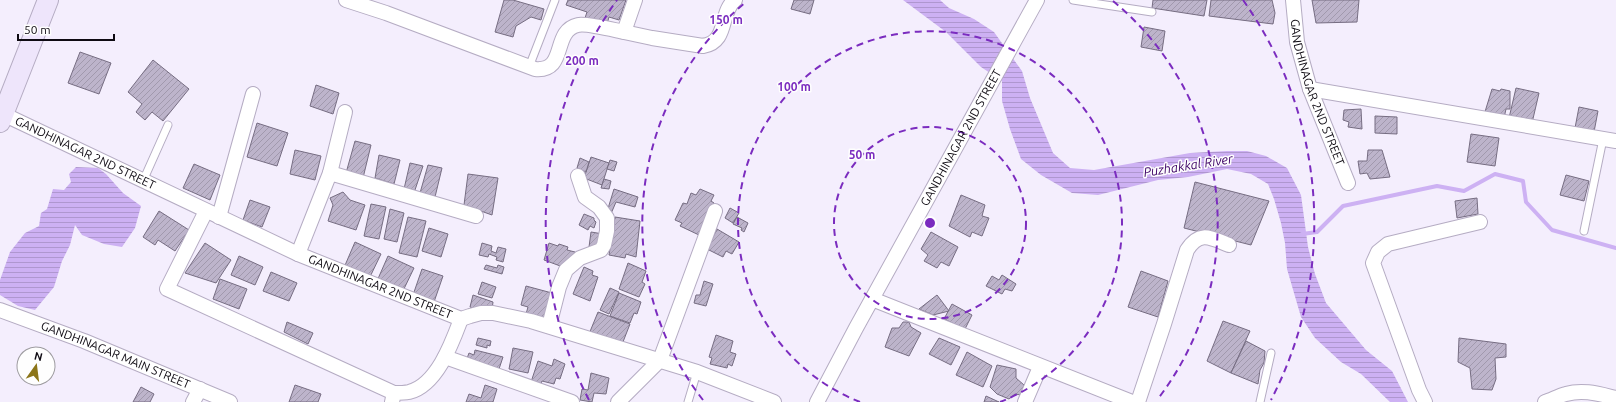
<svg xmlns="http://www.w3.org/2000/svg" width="1616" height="402" font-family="Ubuntu,sans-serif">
<defs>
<pattern id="water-rules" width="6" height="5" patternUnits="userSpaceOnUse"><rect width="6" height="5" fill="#cdb1f3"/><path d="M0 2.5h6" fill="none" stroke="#af97cf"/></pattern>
<pattern id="building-hatch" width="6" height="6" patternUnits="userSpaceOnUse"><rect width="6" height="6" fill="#bdb4cb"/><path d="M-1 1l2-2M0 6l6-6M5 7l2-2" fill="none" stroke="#a199ad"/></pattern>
</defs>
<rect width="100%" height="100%" fill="#f4eefd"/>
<g fill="url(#water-rules)">
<path d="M903,0h37l9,8 25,11 20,13 28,39 8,27 23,55 17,15 24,2 96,-17 37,-2h20l19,5 21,12 14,27 7,52 7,27 11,29 40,47 26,21 16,31h-18l-29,-28 -20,-12 -26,-24 -14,-21 -14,-48 -2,-26 -4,-20 -7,-24 -6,-15 -17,-10 -24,-5 -39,8 -30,3 -60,15 -26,-2 -31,-18 -20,-16 -11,-30 -8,-28v-20l-21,-14 -35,-35z"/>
<path d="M76,167l22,1 8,6 17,19 18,13 -6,22 -13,19 -18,-3 -22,-9 -7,-10 -5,20 -8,16 -8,26 -19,23 -17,-4 -18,-11v-15l10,-28 15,-19 14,-7 2,-13 6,-4 6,-20 11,1 7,-8 -2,-8z"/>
</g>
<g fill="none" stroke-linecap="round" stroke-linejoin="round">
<path stroke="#cdb1f3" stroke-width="4" d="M1302,234l15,-2 26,-26 94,-20 27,5 31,-17 28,7 3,21 26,28 64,18"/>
</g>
<g fill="url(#building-hatch)" stroke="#766d82">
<path d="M504,0h9l31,9 -3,11 -10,-3 -15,9 -3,11 -18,-5z"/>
<path d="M568,0h58l-7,20 -10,-3 -2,7 -22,-6 2,-6 -21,-7z"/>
<path d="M794,0h20l-4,14 -19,-5z"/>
<path d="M1153,0h54l-3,16 -52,-8z"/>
<path d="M1211,0h61l3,13 -2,11 -64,-8z"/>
<path d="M1312,0h47l-2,22 -41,1z"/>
<path d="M1144,27l21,4 -3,20 -21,-4z"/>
<path d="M80,52l31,11 -12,31 -31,-11z"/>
<path d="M153,60l36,29 -26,32 -11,-9 -7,8 -9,-8 6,-8 -14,-12z"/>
<path d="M316,85l23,8 -6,21 -23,-8z"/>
<path d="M1516,88l23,5 -7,30 -23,-5z"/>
<path d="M1492,89l8,2 1,-2 9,2v18h-4l-2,9 -20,-3z"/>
<path d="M1579,107l19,4 -4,21 -19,-4z"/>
<path d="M1361,109l1,20 -14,-2 1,-5 -6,-2 1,-10z"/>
<path d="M1375,116l22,1v17l-22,-1z"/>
<path d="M257,123l31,10 -11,33 -30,-9z"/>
<path d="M1471,134l28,4 -4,28 -28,-4z"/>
<path d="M355,141l16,4 -8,33 -17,-5z"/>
<path d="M295,150l26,6 -6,24 -25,-6z"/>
<path d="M1368,150h14l8,27 -20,2 -3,-6 -7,1 -2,-13h9z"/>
<path d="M379,155l21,5 -6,24 -19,-6z"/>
<path d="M591,157l18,6 -7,22 -18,-7z"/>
<path d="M580,158l9,4 -3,10 -9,-4z"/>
<path d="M610,160l7,2 -3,9 -7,-2z"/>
<path d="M410,163l13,3 -9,27 -10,-4z"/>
<path d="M194,164l26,11 -10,25 -27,-12z"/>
<path d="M428,165l14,3 -7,29 -15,-4z"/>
<path d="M468,174l30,4 -6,37 -28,-10z"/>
<path d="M1566,175l23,6 -5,20 -24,-6z"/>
<path d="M604,179l7,2 -2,8 -8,-1z"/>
<path d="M1195,182l74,19 -18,44 -67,-17z"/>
<path d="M614,189l24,8 -3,10 -19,-5 -6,14 -4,-1z"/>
<path d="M700,189l14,6 -3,6 3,2 -15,32 -19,-9 2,-3 -7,-3 8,-17 4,1 4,-11 5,2z"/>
<path d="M343,192l7,8 15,5 -9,25 -28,-9 5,-16 -3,-7z"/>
<path d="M961,195l24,10 -3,11 7,2 -7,18 -10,-4 -2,5 -21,-11z"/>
<path d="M1477,198l1,16 -21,4 -2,-17z"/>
<path d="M250,200l20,7 -8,20 -19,-7z"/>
<path d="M371,204l15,3 -7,32 -15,-3z"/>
<path d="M730,208l9,5 -6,10 -8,-5z"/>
<path d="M390,209l14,4 -7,29 -13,-3z"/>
<path d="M159,211l30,19 -14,21 -17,-11 -3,5 -12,-8z"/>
<path d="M584,214l10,4v2l2,2 -2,6 -4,-2 -2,4 -9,-5z"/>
<path d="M408,217l18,4 -9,36 -18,-4z"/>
<path d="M615,217l25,4 -4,36 -10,-3 -1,4 -16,-3z"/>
<path d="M737,217l11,6 -4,9 -3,-2 1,-2 -9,-4z"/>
<path d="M429,228l19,6 -7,23 -19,-6z"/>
<path d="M717,229l22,13 -7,12 -6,-3 -3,6 -16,-8z"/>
<path d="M591,232l12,2 -3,15 -11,-2z"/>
<path d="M931,232l27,15 -9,19 -8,-4 -4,6 -13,-7 4,-6 -7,-6z"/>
<path d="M355,242l26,12 -13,27 -25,-11z"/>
<path d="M205,243l26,17 -15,23 -31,-10z"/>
<path d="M482,243l10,3 -1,5 5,2 2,-6 8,2 -3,13 -7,-2 1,-3 -8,-3 -1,3 -9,-2z"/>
<path d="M549,243l9,3 1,-2 9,3 -1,3 8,2 -5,12 -7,3 -19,-7z"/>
<path d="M239,256l24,11 -8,18 -24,-10z"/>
<path d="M388,256l26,12 -12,25 -25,-12z"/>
<path d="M628,263l18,8 -4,11 3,2 -6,13 -20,-8z"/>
<path d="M486,265l11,3 1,-3 6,2 -2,7 -18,-5z"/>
<path d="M584,267l9,4 -1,4 6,2 -8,24 -17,-7z"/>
<path d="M422,269l21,7 -9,26 -21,-7z"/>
<path d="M1141,271l27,10 -10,36 -30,-10z"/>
<path d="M271,272l26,11 -8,18 -26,-10z"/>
<path d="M1002,275l14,9 -4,7 -7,-2 -3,5 -16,-8 6,-10 7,4z"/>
<path d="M220,279l27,10 -8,20 -26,-10z"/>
<path d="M704,281l9,3 -7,22 -12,-3 2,-8h4z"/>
<path d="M482,282l14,5 -4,11 -14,-4z"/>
<path d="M526,286l26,7 -7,26 -19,-5 2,-7 -7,-2z"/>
<path d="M610,288l9,4 -10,22 -9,-4z"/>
<path d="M619,293l22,9 -4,12 -3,-1 -4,10 -20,-7z"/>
<path d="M473,295l20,7 -1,8h-15l-7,-3z"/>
<path d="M937,295l12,16 -16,4 -14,-6z"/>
<path d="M952,304l20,11 -7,14 -21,-10z"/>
<path d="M598,312l32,12 -9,23 -32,-13z"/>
<path d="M1223,321l27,10 -19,42 -24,-12z"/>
<path d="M287,322l26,11 -5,11 -24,-12z"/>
<path d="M903,322h6l2,5 10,6 -12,23 -24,-9 7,-19h7z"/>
<path d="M716,335l17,6 -3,11 6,2 -4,12 -4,-2 -1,4 -17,-4 2,-6 -3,-1z"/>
<path d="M478,338l13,3 -1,5 -3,-1v3l-11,-3z"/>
<path d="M939,338l21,9 -9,18 -22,-11z"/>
<path d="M1459,338l47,6v13l-11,1 1,21 -4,11 -20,-1 -2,-21 -12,-6z"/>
<path d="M1246,341l19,10 -1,12 -4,7 -2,14 -27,-11z"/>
<path d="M513,348l20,4 -5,21 -19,-4z"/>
<path d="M475,350l28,7 -5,15 -32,-11 3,-8 5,2z"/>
<path d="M967,352l25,14 -9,21 -27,-12z"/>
<path d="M554,359l11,5 -5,15 -4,-1 -2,6 -12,-3 -3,7 -9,-3 8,-24 14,5z"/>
<path d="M997,365l19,4v9l8,7 -3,10 -6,-1 -6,5 -12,-5 -7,-7z"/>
<path d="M591,373l18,5 -3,16 -12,-1 -2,9 -12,-2 2,-11 6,1z"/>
<path d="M295,385l26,9 -3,8h-29z"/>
<path d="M485,385l12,4 -4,13h-27l3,-8 12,4z"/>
<path d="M141,387l13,7 -4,8h-17z"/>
<path d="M986,396l13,6h-15z"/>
</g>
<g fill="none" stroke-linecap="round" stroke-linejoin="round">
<g stroke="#b5acc3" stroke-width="9">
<g id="service">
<path d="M1073,0l79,12"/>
<path d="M529,67l26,-67"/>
<path d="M143,181l25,-56"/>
<path d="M1584,231l19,-92"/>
<path d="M688,402l9,-30"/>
<path d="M1260,402l11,-49"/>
</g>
</g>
<g stroke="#b5acc3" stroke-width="16">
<g id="minor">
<path d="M346,0l40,13 149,56c33,3 16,-38 43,-44 8,-2 36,5 46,7l11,-32"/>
<path id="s1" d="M1293,0l4,42 13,47 38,94"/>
<path d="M624,32l28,6 51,8c26,-4 16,-34 32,-46"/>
<path d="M1310,89l306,52"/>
<path id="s2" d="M3,114l295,140 163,65 9,-3 11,-3h12l38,8 166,51 77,30"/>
<path d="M330,173l15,-61"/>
<path d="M206,211l-39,78 227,104"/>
<path d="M219,217l34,-123"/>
<path d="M298,254l32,-81 146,43"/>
<path d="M872,299l260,103"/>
<path id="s3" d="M0,310l84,31 146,61"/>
<path d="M549,326l10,-39 7,-17 14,-12 21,-8 3,-5 3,-14v-13l-8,-11 -14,-10 -7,-21"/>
<path d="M445,357l127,45"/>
<path d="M193,402l7,-13"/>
<path d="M392,402l2,-9c5,0 10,0 15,-1 28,-7 43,-49 52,-73"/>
<path d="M618,402l42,-42 55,-149"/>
<path id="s4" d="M817,402l39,-74 181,-328"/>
<path d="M1025,402l15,-35"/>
<path d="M1138,402l26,-78 23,-74c13,-20 24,-12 42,-5"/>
<path d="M1425,402l-6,-12 -46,-127 5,-11 10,-8 92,-22"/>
<path d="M1545,402c7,-2 13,-6 21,-8 17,-5 33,0 50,4"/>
</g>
</g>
<g stroke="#b5acc3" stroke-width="22">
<path id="secondary" d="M0,122l48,-122"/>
</g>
<use href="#service" stroke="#fff" stroke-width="7"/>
<use href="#minor" stroke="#fff" stroke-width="14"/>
<use href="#secondary" stroke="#eee5fb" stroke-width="20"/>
</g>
<g fill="none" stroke="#7b2cbf" stroke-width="2" stroke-dasharray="7 5">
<circle cx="930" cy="223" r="96"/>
<path d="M860 402A192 192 0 1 1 1000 402"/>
<path d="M703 400A288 288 0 0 1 747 1M1113 1A288 288 0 0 1 1157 400"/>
<path d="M589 400A384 384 0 0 1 617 0M1243 0A384 384 0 0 1 1271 400"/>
</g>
<g text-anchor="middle" stroke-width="3" stroke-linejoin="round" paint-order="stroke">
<g font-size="12" fill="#0e0a12" stroke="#fefefe">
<text dy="4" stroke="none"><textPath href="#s1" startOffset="96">GANDHINAGAR 2ND STREET</textPath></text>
<text dy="4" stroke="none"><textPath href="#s4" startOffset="301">GANDHINAGAR 2ND STREET</textPath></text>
<text dy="4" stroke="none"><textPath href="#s2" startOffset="91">GANDHINAGAR 2ND STREET</textPath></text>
<text dy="4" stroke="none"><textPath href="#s2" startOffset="415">GANDHINAGAR 2ND STREET</textPath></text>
<text dy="4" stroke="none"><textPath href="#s3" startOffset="124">GANDHINAGAR MAIN STREET</textPath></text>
</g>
<g font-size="13" font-style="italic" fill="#3c0065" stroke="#fefefe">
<text transform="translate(1188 165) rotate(-9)" y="5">Puzhakkal River</text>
</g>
</g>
<circle cx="930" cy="223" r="6" fill="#7b2cbf" stroke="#fefefe" stroke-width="2"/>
<g font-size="12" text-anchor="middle" font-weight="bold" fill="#7b2cbf" stroke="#fefefe" stroke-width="3" stroke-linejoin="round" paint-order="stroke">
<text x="726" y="24">150 m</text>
<text x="582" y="65">200 m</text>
<text x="794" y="91">100 m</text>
<text x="862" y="159">50 m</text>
</g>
<g transform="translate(36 366) rotate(14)"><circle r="19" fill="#fefefe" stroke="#9e9ca0"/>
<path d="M0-3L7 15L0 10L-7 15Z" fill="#8c7519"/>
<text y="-6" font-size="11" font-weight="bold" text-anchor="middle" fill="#0e0a12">N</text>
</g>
<path d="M18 34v6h96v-6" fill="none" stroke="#0e0a12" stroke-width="2"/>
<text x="24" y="34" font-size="12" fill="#0e0a12" stroke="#fefefe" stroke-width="3" paint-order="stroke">50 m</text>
</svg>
